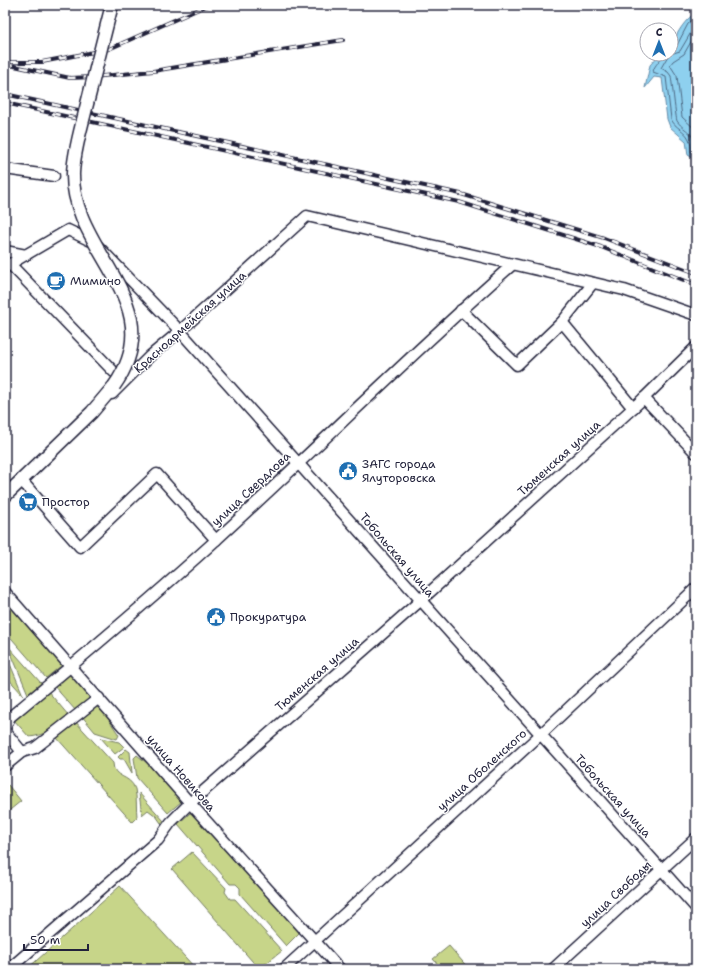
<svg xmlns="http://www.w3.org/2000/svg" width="701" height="974" font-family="'Shantell Sans',sans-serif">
<rect width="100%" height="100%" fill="#fff"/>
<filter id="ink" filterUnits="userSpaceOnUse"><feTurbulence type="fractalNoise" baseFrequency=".025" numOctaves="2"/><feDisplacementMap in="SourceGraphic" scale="8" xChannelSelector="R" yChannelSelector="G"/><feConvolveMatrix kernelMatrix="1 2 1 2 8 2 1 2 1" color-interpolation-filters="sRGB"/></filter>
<g filter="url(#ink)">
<g fill="#c7d589" stroke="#747c62">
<path d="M5,601l57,64 -16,13 -41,-47z"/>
<path d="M8,646l33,37 -13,11z"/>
<path d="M5,652l18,43 -18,-20z"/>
<path d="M69,673l20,23 -1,5 -12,10 -23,-26z"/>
<path d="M47,690l22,26c-12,10 -24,20 -40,21l-15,-17z"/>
<path d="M94,704l11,10 14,21 -2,4 -22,-7 -14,-17z"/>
<path d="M74,720l39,43c0,16 17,11 22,26 2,8 1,20 2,28l-5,5 -76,-85z"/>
<path d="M101,738l18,4 5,5 -9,7z"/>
<path d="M126,749l4,3 2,21 -8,-14h-4l-2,-2z"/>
<path d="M137,755l15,12 30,34 -14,12 -31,-35 -3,-20z"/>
<path d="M8,785l13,16 -16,13v-26z"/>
<path d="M139,793l25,28 -3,2 -5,-7 -8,-6 -6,5z"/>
<path d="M190,813l4,1 106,118 -14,14 -46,-52v-6l-4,-4h-6l-52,-60z"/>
<path d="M192,852l34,36 -1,4 5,7h5l47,52 -23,18 -87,-100z"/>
<path d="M120,886l76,83h-169l82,-73z"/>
<path d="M449,946l20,23h-27l-9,-10z"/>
</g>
<path fill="#8ed0ef" stroke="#638aa7" d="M696,13v147l-8,-5 -2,-14 -16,-14 -3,-8 -5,-41 -8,-1 -9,11 5,-23 10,-11h11c0,-13 13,-35 25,-41z"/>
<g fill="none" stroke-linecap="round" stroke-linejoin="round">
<g stroke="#4d6883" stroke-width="1">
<path d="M696,33l-12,21 -11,7 -3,4 7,11 5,41 14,13"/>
<path d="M671,49l5,-2 12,-23 8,-7"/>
<path d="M662,54c0,7 -8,10 -9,18l13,5 5,42c4,9 14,11 18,20 2,4 2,9 2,13l5,3"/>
<path d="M669,54l-8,14 7,4 3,4c1,6 5,43 6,45 10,13 15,7 19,28"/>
<path d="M670,54l10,-3 16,-27"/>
</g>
<g stroke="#22223b" stroke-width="13">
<g id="minor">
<path d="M5,169l49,7"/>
<path d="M5,251l21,4"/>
<path d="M10,264l104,108"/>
<path d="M5,267l63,-37 27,13 85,88 516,577"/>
<path d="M461,310l56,55 45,-43 31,-39"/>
<path d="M562,322l71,86"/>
<path d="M112,394l38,-38 30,-25 127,-115 317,74 72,25"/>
<path d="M644,398l52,55"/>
<path d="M22,481l58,66 77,-73 59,66"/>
<path d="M5,592l185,211 150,166"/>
<path d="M5,728l5,-11c70,-58 139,-116 206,-177 100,-91 195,-186 296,-275"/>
<path d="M5,731l17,21"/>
<path d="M5,766l17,-14 13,-4 64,-50"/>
<path d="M9,969l149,-129 13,-18 19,-19 230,-202 224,-203 52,-51"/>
<path d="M284,969l256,-234 156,-147"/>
<path d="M553,969l143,-131"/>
</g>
</g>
<g stroke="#22223b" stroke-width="15">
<path id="tertiary" d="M5,496l87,-84 22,-26"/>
</g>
<use href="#minor" stroke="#fff" stroke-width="10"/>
<use href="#tertiary" stroke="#fff" stroke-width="12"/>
<g stroke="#22223b" stroke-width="4">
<g id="rail">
<path d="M11,62h31l67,-13 99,-44"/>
<path d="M5,64l65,14 23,-1 60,-6 190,-31"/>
<path d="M5,94l456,100 143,44 92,35"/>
<path d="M5,103l454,99 142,45 95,38"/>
</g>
</g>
<use href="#rail" stroke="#fff" stroke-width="2.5" stroke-dasharray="8" stroke-linecap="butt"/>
<g stroke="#22223b" stroke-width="15" stroke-linecap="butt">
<path id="tertiary-bridge" d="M112,5c-9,34 -17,68 -26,103 -5,21 -12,43 -13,65 -2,79 100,130 41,213"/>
</g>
<use href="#tertiary-bridge" stroke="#fff" stroke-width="12"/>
</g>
</g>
<defs>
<g id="cafe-disc" transform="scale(1)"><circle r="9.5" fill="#1f6fb2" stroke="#fff"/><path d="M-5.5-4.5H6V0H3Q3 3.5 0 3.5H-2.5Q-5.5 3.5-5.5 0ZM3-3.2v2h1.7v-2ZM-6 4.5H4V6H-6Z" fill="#fff"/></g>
<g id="civic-disc" transform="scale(1)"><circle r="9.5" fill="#1f6fb2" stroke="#fff"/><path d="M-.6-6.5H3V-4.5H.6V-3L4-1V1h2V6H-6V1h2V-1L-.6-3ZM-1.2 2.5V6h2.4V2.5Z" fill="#fff"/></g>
<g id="supermarket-disc" transform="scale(1)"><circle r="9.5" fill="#1f6fb2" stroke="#fff"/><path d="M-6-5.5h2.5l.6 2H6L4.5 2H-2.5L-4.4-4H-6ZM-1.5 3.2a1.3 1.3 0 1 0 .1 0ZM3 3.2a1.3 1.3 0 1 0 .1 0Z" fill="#fff"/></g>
</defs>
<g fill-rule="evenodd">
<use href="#cafe-disc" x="56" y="281"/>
<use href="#civic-disc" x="348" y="471"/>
<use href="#supermarket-disc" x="28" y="502"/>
<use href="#civic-disc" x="216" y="617"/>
</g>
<g text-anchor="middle" stroke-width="3" stroke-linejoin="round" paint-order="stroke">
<g font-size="12" fill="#22223b" stroke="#fff" text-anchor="start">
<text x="70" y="285">Мимино</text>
<text x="362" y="468">ЗАГС города<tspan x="362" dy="14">Ялуторовска</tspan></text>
<text x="42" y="506">Простор</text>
<text x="230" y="621">Прокуратура</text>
</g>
<g font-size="12" fill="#22223b" stroke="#fff">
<text transform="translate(190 322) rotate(-42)" y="4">Красноармейская улица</text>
<text transform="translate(559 458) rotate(-42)" y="4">Тюменская улица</text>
<text transform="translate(251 489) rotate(-43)" y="4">улица Свердлова</text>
<text transform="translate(397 555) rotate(49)" y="4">Тобольская улица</text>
<text transform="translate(317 674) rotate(-41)" y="4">Тюменская улица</text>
<text transform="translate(482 770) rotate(-42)" y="4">улица Оболенского</text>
<text transform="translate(181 773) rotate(49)" y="4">улица Новикова</text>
<text transform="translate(613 796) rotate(48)" y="4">Тобольская улица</text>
<text transform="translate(616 894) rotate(-43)" y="4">улица Свободы</text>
</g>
</g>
<rect width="701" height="974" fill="none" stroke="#fff" stroke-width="20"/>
<rect x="10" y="10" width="681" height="954" fill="none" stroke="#22223b" stroke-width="1.5" filter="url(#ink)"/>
<g transform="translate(659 42)"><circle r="19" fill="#ffffff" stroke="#a7a7b1"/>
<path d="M0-3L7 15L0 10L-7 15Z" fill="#1f6fb2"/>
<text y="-6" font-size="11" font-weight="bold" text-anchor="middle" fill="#22223b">С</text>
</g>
<path d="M24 944v6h64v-6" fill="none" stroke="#22223b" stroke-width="2"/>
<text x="30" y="944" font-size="12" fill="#22223b" stroke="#ffffff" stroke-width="3" paint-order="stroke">50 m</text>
</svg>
